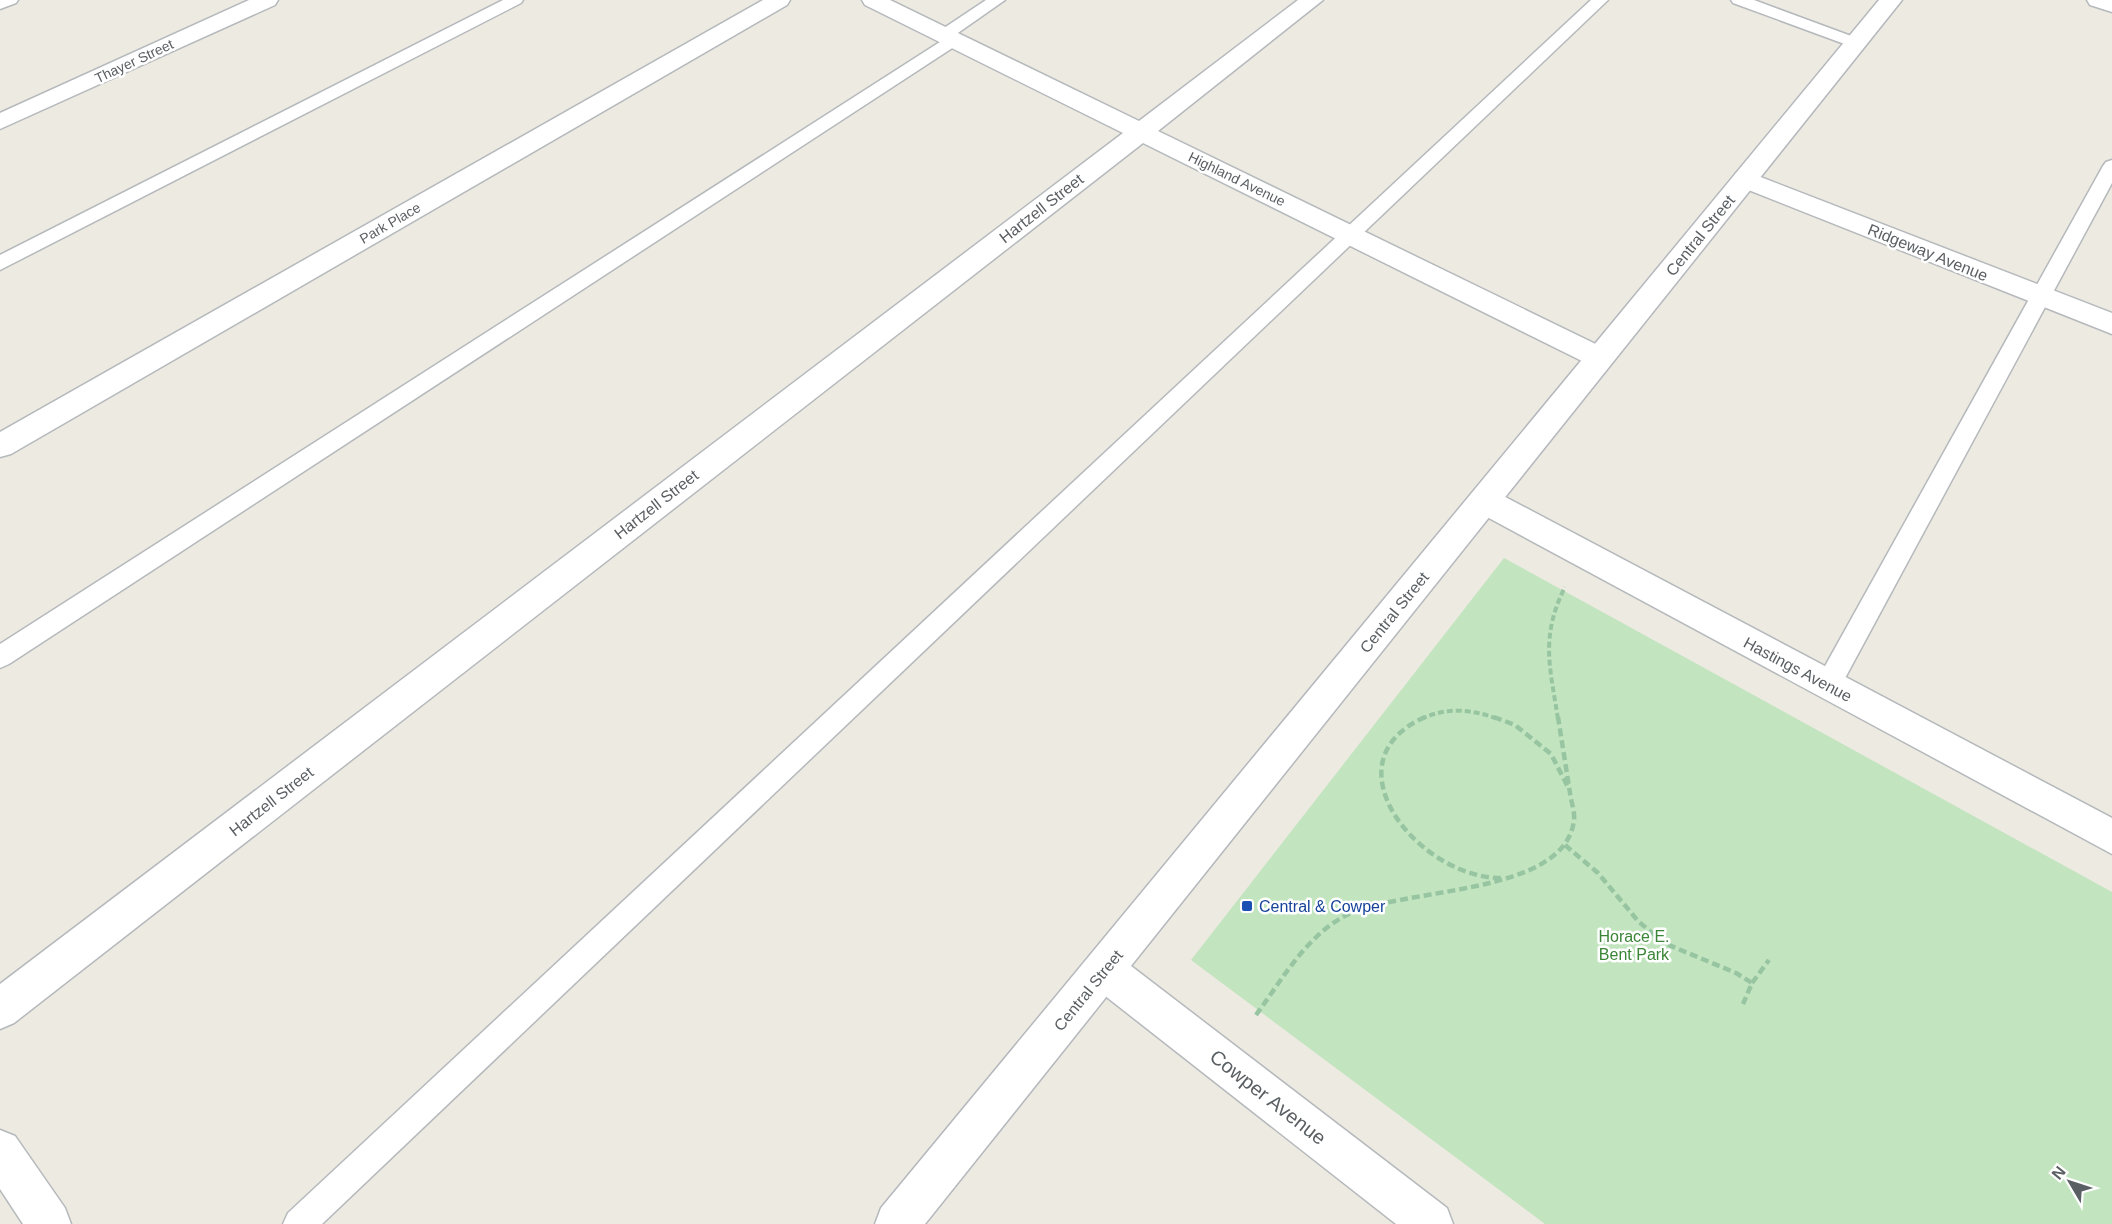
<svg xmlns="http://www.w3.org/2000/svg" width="2112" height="1224" font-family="Arial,sans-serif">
<rect width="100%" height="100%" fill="#edeae2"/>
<path fill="#c2e4bf" d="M1504,558l608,334v332h-567l-354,-264z"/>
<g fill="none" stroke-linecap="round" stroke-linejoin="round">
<g stroke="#b5b9bc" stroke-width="3">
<g id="service">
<path d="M0,0h18l-2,3 -16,6z"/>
<path d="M503,0h20l-2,3 -521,267v-15z"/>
<path d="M986,0h19l-50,35 7,5 -2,3 -951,621 -9,4v-24l943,-604 -7,-5 2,-3z"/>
<path d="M1591,0h17l-1286,1224h-39l5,-11z"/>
<path d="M1731,0h23l108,40 2,3 -8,5 -6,-2 -117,-43z"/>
<path d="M2112,160v23l-275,510 -9,3 -9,-3 -3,-8 3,-8 284,-511 3,-4z"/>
</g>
</g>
<g stroke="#b5b9bc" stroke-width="3">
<g id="minor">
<path d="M249,0h29l-3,5 -275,124v-16z"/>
<path d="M763,0h27l-3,5 -776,449 -11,3v-25z"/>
<path d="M862,0h28l249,121 159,-121h25l-165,131 452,220 4,7 -4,7 -10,3 -10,-3 -447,-222 -1129,880 -14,6v-45l1123,-851 -258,-128z"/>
<path d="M2087,0h25v12l-22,-7z"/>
<path d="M1745,171l367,142v21l-376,-149 -4,-6 4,-6z"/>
<path d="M1485,489l11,3 616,326v36l-638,-344 -4,-9 4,-9z"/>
<path d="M1104,950l14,6 329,252 6,16h-57l-306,-240 -6,-14 6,-14z"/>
<path d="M0,1130l15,6 50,72 6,16h-48l-23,-35z"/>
</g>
</g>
<g stroke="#b4b8bc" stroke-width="3">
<path id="secondary" d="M1879,0h23l-977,1224h-50l6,-16z"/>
</g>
<g stroke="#98c5a1" stroke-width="4" stroke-dasharray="6 3" stroke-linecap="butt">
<path d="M1421,719c25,-12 51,-10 77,0"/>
<path d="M1558,719c-8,-52 -18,-82 7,-132"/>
</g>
<g stroke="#98c5a1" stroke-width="4.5" stroke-dasharray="8 4" stroke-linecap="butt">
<path d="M1425,717c-101,45 -6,161 76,161"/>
<path d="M1494,717l21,8 36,29 17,33"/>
<path d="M1565,845l33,28 40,48 26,22 72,30 16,10 -9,21"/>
<path d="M1752,983l17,-23"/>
<path d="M1256,1015c25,-34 49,-77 87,-98 55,-31 222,-19 231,-97 1,-8 -3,-19 -4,-27 -4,-25 -8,-51 -12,-76"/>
</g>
<use href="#service" fill="#fff" fill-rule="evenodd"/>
<use href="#minor" fill="#fff" fill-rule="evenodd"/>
<use href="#secondary" fill="#fff" fill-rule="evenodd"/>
</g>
<rect fill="#1a4fb4" stroke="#fff" stroke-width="2" x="1241" y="900" width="12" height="12" rx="3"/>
<g text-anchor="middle" stroke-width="5" stroke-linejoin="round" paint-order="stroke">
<g font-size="14" fill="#5a5f63" stroke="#fff">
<text transform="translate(134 61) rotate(-25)" y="5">Thayer Street</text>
<text transform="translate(1237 179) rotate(26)" y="5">Highland Avenue</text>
<text transform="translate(390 223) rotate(-30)" y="5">Park Place</text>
</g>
<g font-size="16" fill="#5a5f63" stroke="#fff">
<text transform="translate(1041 208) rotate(-38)" y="6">Hartzell Street</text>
<text transform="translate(1700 235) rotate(-51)" y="6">Central Street</text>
<text transform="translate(1928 252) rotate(22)" y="6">Ridgeway Avenue</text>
<text transform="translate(656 504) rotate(-38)" y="6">Hartzell Street</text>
<text transform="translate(1394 612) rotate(-51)" y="6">Central Street</text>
<text transform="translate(1798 669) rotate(28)" y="6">Hastings Avenue</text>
<text transform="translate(271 801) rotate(-38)" y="6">Hartzell Street</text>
<text transform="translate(1088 990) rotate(-51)" y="6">Central Street</text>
</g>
<g font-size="16" fill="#164399" stroke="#fff" text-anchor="start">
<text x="1259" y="912">Central &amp; Cowper</text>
</g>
<g font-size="16" fill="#3b8537" stroke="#fff">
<text x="1634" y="942">Horace E.<tspan x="1634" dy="18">Bent Park</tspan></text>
</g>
<g font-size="20" fill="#5a5f63" stroke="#fff">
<text transform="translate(1268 1097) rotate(38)" y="7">Cowper Avenue</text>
</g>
</g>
<g transform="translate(2070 1182) rotate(309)" stroke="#ffffff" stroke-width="4.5" paint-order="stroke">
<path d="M0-4.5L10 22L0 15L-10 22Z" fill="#5a5f63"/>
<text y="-9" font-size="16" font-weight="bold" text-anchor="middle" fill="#5a5f63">N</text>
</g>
</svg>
